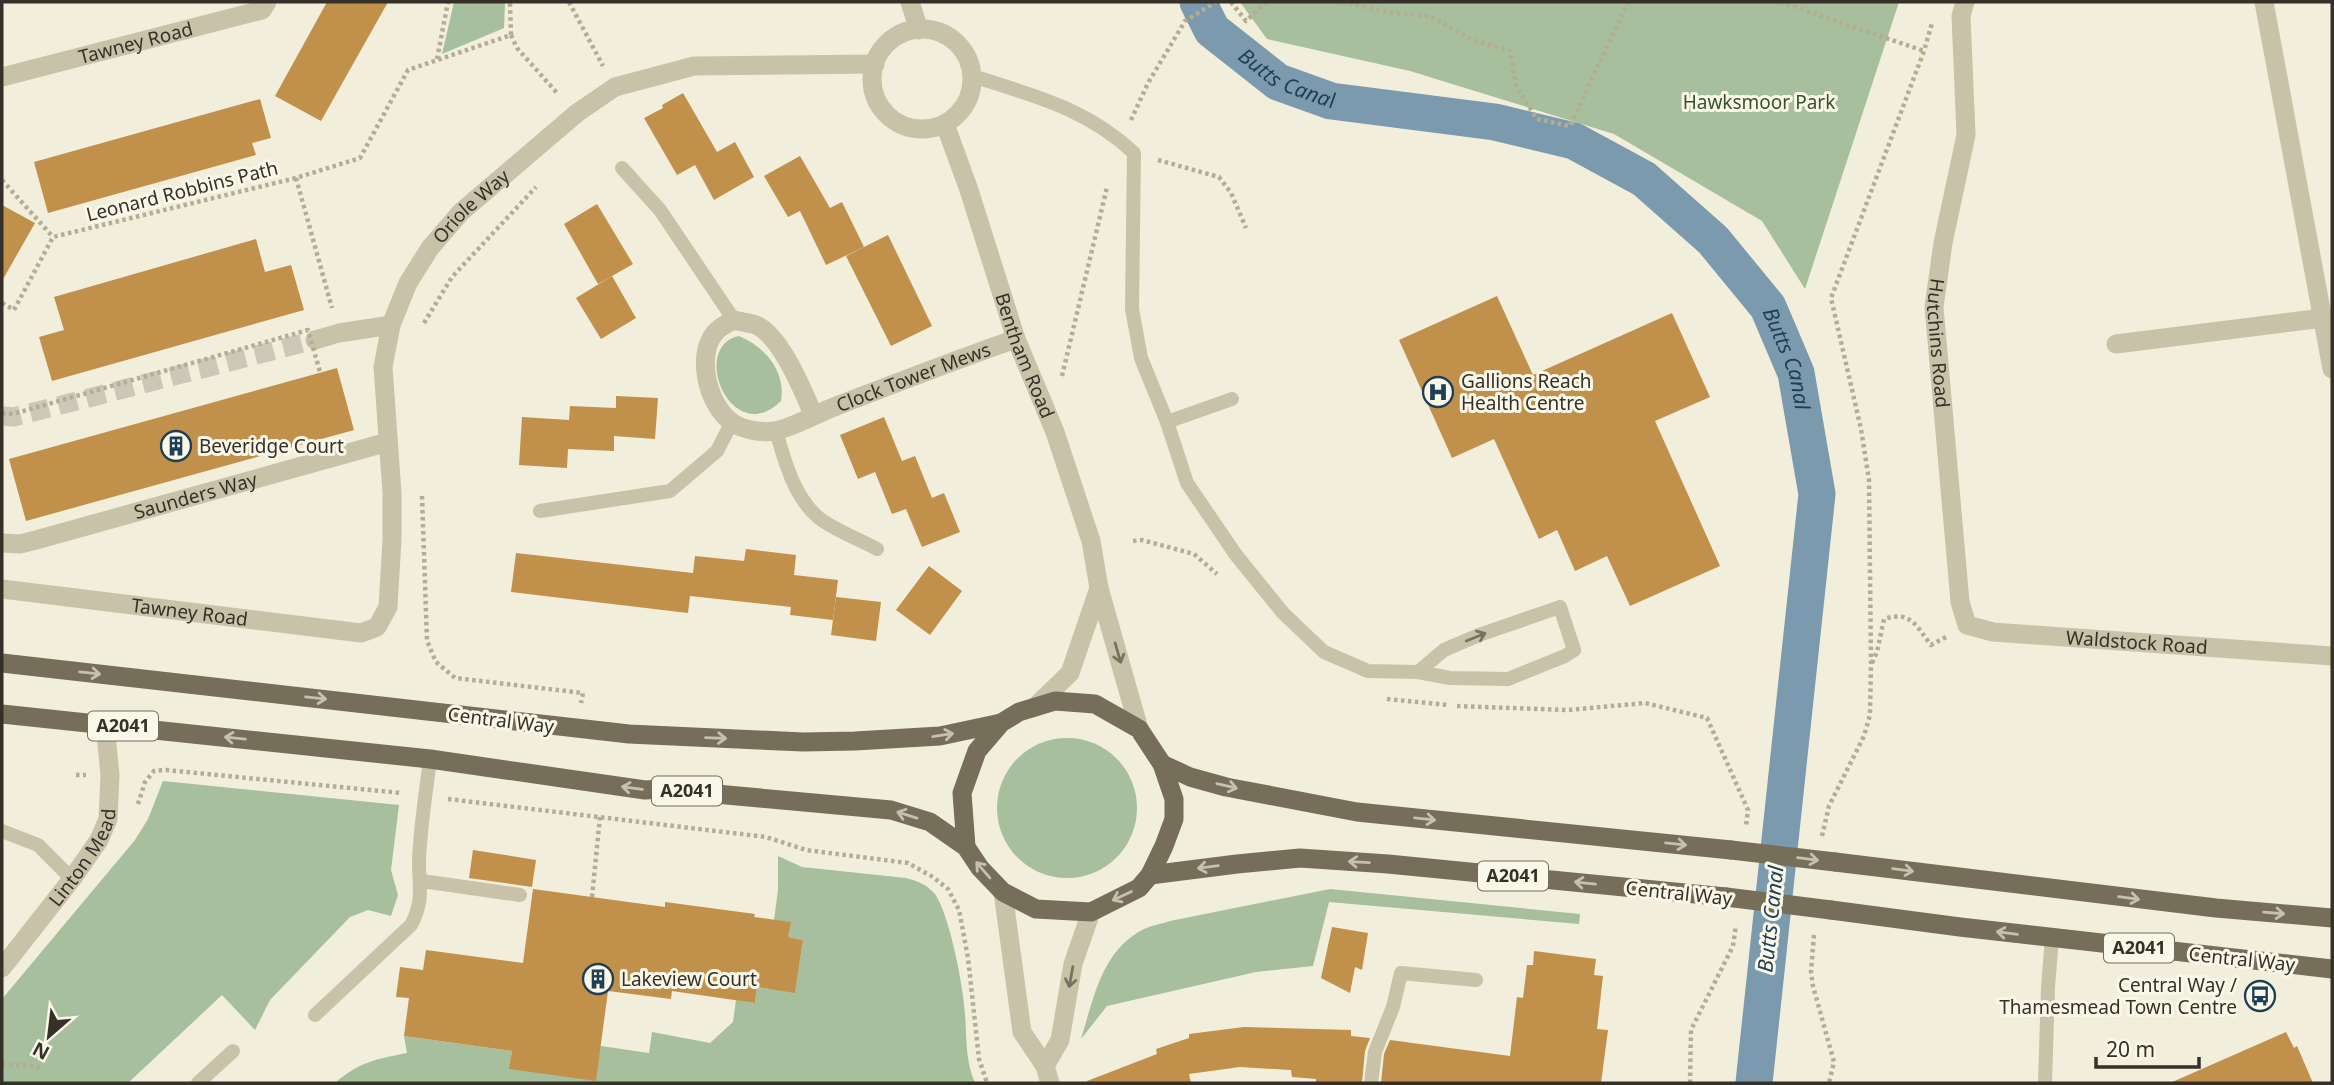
<svg xmlns="http://www.w3.org/2000/svg" width="2334" height="1085" font-family="'Noto Sans',sans-serif">
<rect width="100%" height="100%" fill="#f1eedc"/>
<g fill="#a7bf9c">
<path d="M454,2h51l-1,26 -62,26z"/>
<path d="M1240,2h659l-94,287 -43,-68 -148,-87 -204,-63 -143,-32z"/>
<path d="M739,336c26,11 47,35 42,65 -50,49 -92,-55 -42,-65z"/>
<circle cx="1067" cy="808" r="70"/>
<path d="M163,781l236,24 -8,65 7,25 -7,21 -23,-6 -18,7 -80,83 -15,30 -33,-35 -94,88h-126v-84l133,-159 13,-21z"/>
<path d="M778,856l24,11 104,11c11,3 20,6 28,15 15,18 30,96 31,121 2,25 0,46 10,69h-640c24,-21 41,-24 72,-30l-3,-17 108,15 -2,17 91,-22 48,7 3,-21 58,11 23,-21 3,-22 19,3 2,-16 38,5 8,-52 -15,-3 2,-15 -16,-2 4,-30z"/>
<path d="M1330,889l250,25 -1,10 -250,-22 -16,64 -57,6 -149,34 -26,33c13,-42 21,-89 63,-110 8,-4 18,-5 26,-8z"/>
</g>
<g fill="none" stroke-linecap="round" stroke-linejoin="round">
<path stroke="#7c9aad" stroke-width="37" id="s1" d="M1198,2l14,28 66,52 53,19 164,21 79,19 70,38 69,61 55,67 28,66 21,121 -63,589"/>
</g>
<g fill="#c1904a">
<path d="M327,2h61l-67,119 -46,-25z"/>
<path d="M683,93l34,59 18,-10 19,35 -40,23 -19,-35 -18,10 -33,-57 19,-10 -1,-3z"/>
<path d="M260,99l11,39 -19,5 4,12 -208,58 -14,-51z"/>
<path d="M800,156l30,52 12,-6 22,45 -38,18 -26,-54 -12,6 -24,-41z"/>
<path d="M597,204l36,60 -35,20 -34,-60z"/>
<path d="M2,205l33,18 -33,58z"/>
<path d="M888,235l44,91 -41,20 -45,-90z"/>
<path d="M256,239l9,33 26,-7 13,45 -252,71 -13,-44 25,-7 -10,-33z"/>
<path d="M612,276l24,42 -35,21 -25,-41z"/>
<path d="M1497,296l36,79 139,-62 38,84 -55,24 65,145 -90,40 -23,-50 -32,15 -18,-41 -18,9 -45,-100 -42,19 -53,-118z"/>
<path d="M337,368l17,62 -328,91 -17,-62z"/>
<path d="M616,396l42,2 -3,41 -41,-3v15l-46,-2 -1,19 -48,-3 3,-48 47,3 1,-14 46,2z"/>
<path d="M884,417l18,44 13,-5 17,42 12,-5 16,39 -38,15 -16,-38 -14,5 -17,-42 -17,7 -18,-44z"/>
<path d="M746,549l50,6 -2,20 44,5 -5,40 -43,-5 1,-8 -101,-11 -2,17 -177,-21 5,-39 177,20 2,-17 49,5z"/>
<path d="M929,566l33,25 -32,44 -34,-25z"/>
<path d="M836,597l45,5 -5,39 -45,-6z"/>
<path d="M473,850l63,10 -4,27 -63,-9z"/>
<path d="M533,889l132,18v-5l90,12 -1,3 37,5 -3,15 15,3 -8,53 -38,-6 -2,16 -83,-12 -1,8 -63,-8 -12,90 -87,-12 3,-18 -108,-15 5,-38 -13,-1 4,-30 23,3 3,-20 97,13z"/>
<path d="M1332,927l36,6 -6,37 -7,-3 -5,26 -29,-15z"/>
<path d="M1534,951l62,8 -2,16 9,1 -6,53 11,1 -7,53h-220l3,-29 6,-14 120,16 7,-59 6,1 4,-33h6z"/>
<path d="M1244,1027l107,3v6l19,2 -5,13 -3,32h-46v-4l-24,-2 -1,-7 -51,-3 -51,7 2,9h-104v-2l70,-27 -1,-5 33,-11v-4z"/>
<path d="M2286,1032l8,16 3,-2 16,37h-143z"/>
</g>
<g fill="none" stroke-linecap="round" stroke-linejoin="round">
<path stroke="#ccc8b8" stroke-width="19" stroke-dasharray="19 10" stroke-linecap="butt" d="M2,416l12,1 301,-77"/>
<g stroke="#b4ad92" stroke-width="4.5" stroke-dasharray="3.5 3.5" stroke-linecap="butt">
<path d="M569,2l34,64"/>
<path d="M1231,2l15,19 20,-19"/>
<path d="M1342,2l51,11 37,3 42,24 38,11 6,35 21,33 33,7 58,-124"/>
<path d="M1780,2l144,49"/>
<path d="M511,35l6,13 41,46"/>
<path d="M437,59l11,-57"/>
<path d="M1131,120l17,-37 37,-62 31,-19"/>
<path d="M1158,160l61,17 12,16 15,35"/>
<path d="M296,178l36,130"/>
<path d="M2,180l51,57"/>
<path d="M2,303l12,7 39,-73 243,-59 64,-20 48,-88 103,-35 -1,-33"/>
<path d="M424,323l28,-46 84,-90"/>
<path d="M1062,376l45,-189"/>
<path d="M422,496l5,145 9,21 19,16 128,15 -2,10"/>
<path d="M1133,541l9,-1 52,14 23,20"/>
<path d="M1872,663l5,-11 7,-33c27,-9 32,7 47,26l15,-8"/>
<path d="M1387,699l61,6"/>
<path d="M1457,706l111,4 77,-7 62,15 41,92 -2,16"/>
<path d="M76,775h10"/>
<path d="M448,799l318,38 40,13 102,13 25,14 15,12 11,21 9,48 11,101 8,24"/>
<path d="M138,804l7,-22 9,-11 12,-1 235,23"/>
<path d="M1822,836l7,-30 35,-70 6,-21 1,-52 -2,-183 -8,-51 -30,-131 93,-247 8,-28"/>
<path d="M592,897l8,-80"/>
<path d="M1814,935l-3,37 2,14 21,76 -5,21"/>
<path d="M2,1064l40,3"/>
<path d="M1690,1083l1,-53 42,-84 3,-21"/>
</g>
<g stroke="#c8c2a8" stroke-width="14">
<path d="M973,76c61,20 113,32 161,77l-2,156 9,49 26,64 20,61 49,72 47,58 41,39 44,19 50,1 32,6 58,1 57,-23 9,-6 -14,-43 -81,28 -35,15 -26,22"/>
<path d="M622,168l38,42 74,110"/>
<path d="M1167,422l65,-23"/>
<path d="M776,431c9,31 18,66 43,87 17,13 40,21 58,31"/>
<path d="M540,511l130,-20 47,-40 15,-29"/>
<path d="M2,831l36,14 34,34"/>
<path d="M422,881l98,14"/>
<path d="M315,1015l96,-90c13,-24 8,-38 8,-63 1,-34 7,-69 11,-103"/>
<path d="M198,1083l35,-32"/>
<path d="M1371,1083l4,-31 18,-45 8,-34 75,7"/>
<path d="M2045,1083l3,-96 4,-49"/>
</g>
<g stroke="#c8c2a8" stroke-width="19">
<path id="s2" d="M1965,2l-4,14 5,119 -23,108 -9,64 26,295 7,23 26,7 339,24"/>
<path d="M2264,2l68,367"/>
<path id="s3" d="M2,77l260,-67 5,-8"/>
<path d="M315,340l24,-7 52,-8"/>
<path d="M2116,344l207,-26"/>
<path id="s4" d="M813,414c-10,-23 -32,-78 -57,-89 -6,-2 -15,-3 -22,-5 -4,2 -10,5 -14,8 -27,20 -13,79 13,95 11,7 28,10 41,8 16,-2 44,-18 60,-24 60,-23 121,-47 182,-68"/>
<path id="s5" d="M2,543l18,1 16,-4 352,-98"/>
<path id="s6" d="M2,589l359,44 16,-6 11,-20 4,-68v-46l-9,-126 8,-42 17,-42 22,-35 31,-36 116,-99 38,-26 79,-21 181,-2"/>
<path d="M1003,892l19,140 23,34 5,17"/>
<path id="s7" d="M2,968l70,-89 27,-39 9,-21 2,-44 -5,-51"/>
<path d="M1045,1066l15,-26 13,-76 18,-52"/>
</g>
<g stroke="#c8c2a8" stroke-width="19">
<path d="M910,2l9,28"/>
<circle cx="922" cy="79" r="50"/>
<path id="s8" d="M945,124l24,66 47,149 39,93 36,109 8,47 40,141"/>
<path d="M1035,707l35,-34 29,-85"/>
</g>
<g stroke="#776e5a" stroke-width="19">
<path d="M2,663l627,71 174,8 52,-1 85,-5 61,-13"/>
<path d="M2,714l428,45 215,31 16,-1 230,21 39,12 36,25 14,21 23,24 33,17 55,3 48,-24 11,-13 14,-29 10,-27v-20l-12,-35 -23,-35 -44,-25 -40,-3 -36,11 -18,11 -24,28 -15,42 4,54"/>
<path d="M1162,764l28,13 36,10 131,25 374,38"/>
<path d="M1835,862l381,46 116,10"/>
<path d="M1150,875l87,-11 63,-6 88,6 338,33"/>
<path d="M1831,910l129,17 372,42"/>
</g>
<path stroke="#b4ad92" stroke-width="4.5" stroke-dasharray="3.5 3.5" stroke-linecap="butt" d="M2,413l11,1 295,-84 12,42"/>
<g stroke="#776e5a" stroke-width="19">
<path d="M1731,850l104,12"/>
<path d="M1726,897l105,13"/>
</g>
</g>
<defs><path id="oneway-shaft" d="M-6 0H5M1.5-3L5.5 0L1.5 3" fill="none" stroke-width="1.6" stroke-linecap="round" stroke-linejoin="round" transform="scale(1.75)"/></defs>
<g stroke="#787262">
<use href="#oneway-shaft" transform="translate(1476 637) rotate(-22)"/>
<use href="#oneway-shaft" transform="translate(1118 653) rotate(74)"/>
<use href="#oneway-shaft" transform="translate(1071 977) rotate(100)"/>
</g>
<g stroke="#c5c0af">
<use href="#oneway-shaft" transform="translate(90 673) rotate(6)"/>
<use href="#oneway-shaft" transform="translate(316 698) rotate(6)"/>
<use href="#oneway-shaft" transform="translate(943 735) rotate(-9)"/>
<use href="#oneway-shaft" transform="translate(235 738) rotate(-174)"/>
<use href="#oneway-shaft" transform="translate(716 738) rotate(2)"/>
<use href="#oneway-shaft" transform="translate(1227 786) rotate(13)"/>
<use href="#oneway-shaft" transform="translate(632 788) rotate(-172)"/>
<use href="#oneway-shaft" transform="translate(907 815) rotate(-163)"/>
<use href="#oneway-shaft" transform="translate(1425 819) rotate(6)"/>
<use href="#oneway-shaft" transform="translate(1676 844) rotate(6)"/>
<use href="#oneway-shaft" transform="translate(1808 859) rotate(7)"/>
<use href="#oneway-shaft" transform="translate(1359 862) rotate(-177)"/>
<use href="#oneway-shaft" transform="translate(1208 867) rotate(172)"/>
<use href="#oneway-shaft" transform="translate(983 870) rotate(-131)"/>
<use href="#oneway-shaft" transform="translate(1903 870) rotate(7)"/>
<use href="#oneway-shaft" transform="translate(1585 883) rotate(-174)"/>
<use href="#oneway-shaft" transform="translate(1122 896) rotate(154)"/>
<use href="#oneway-shaft" transform="translate(2129 898) rotate(7)"/>
<use href="#oneway-shaft" transform="translate(2274 913) rotate(5)"/>
<use href="#oneway-shaft" transform="translate(2007 933) rotate(-173)"/>
</g>
<defs>
<g id="hospital-ring" transform="scale(1.575)"><circle r="9.5" fill="#f9f7e8" stroke="#1f3f55" stroke-width="1.5"/><path d="M-5-5h3v3.5h4V-5h3V5h-3V1.5h-4V5h-3Z" fill="#1f3f55"/></g>
<g id="building-ring" transform="scale(1.575)"><circle r="9.5" fill="#f9f7e8" stroke="#1f3f55" stroke-width="1.5"/><path d="M-4-6H4V6H1V3H-1V6H-4ZM-2.5-4.3h1.7v1.8h-1.7ZM.8-4.3h1.7v1.8H.8ZM-2.5-1h1.7V.8h-1.7ZM.8-1h1.7V.8H.8Z" fill="#1f3f55"/></g>
<g id="bus-ring" transform="scale(1.575)"><circle r="9.5" fill="#f9f7e8" stroke="#1f3f55" stroke-width="1.5"/><path d="M-5-6H5V4H4V6H2V4H-2V6H-4V4H-5ZM-3.5-4V0h7V-4ZM-3.5 1.2v1.5H-2V1.2ZM2 1.2v1.5H3.5V1.2Z" fill="#1f3f55"/></g>
</defs>
<g fill-rule="evenodd">
<use href="#hospital-ring" x="1438" y="392"/>
<use href="#building-ring" x="176" y="446"/>
<use href="#building-ring" x="598" y="979"/>
<use href="#bus-ring" x="2260" y="996"/>
</g>
<g text-anchor="middle" stroke-width="6" stroke-linejoin="round" paint-order="stroke">
<g fill="#f9f7e8" stroke="#706c62" stroke-width="2">
<rect x="88" y="711.5" width="70" height="29" rx="5"/>
<rect x="652" y="776.5" width="70" height="29" rx="5"/>
<rect x="1478" y="861.5" width="70" height="29" rx="5"/>
<rect x="2104" y="933.5" width="70" height="29" rx="5"/>
</g>
<g font-size="18" font-weight="bold" fill="#363128">
<text x="123" y="732">A2041</text>
<text x="687" y="797">A2041</text>
<text x="1513" y="882">A2041</text>
<text x="2139" y="954">A2041</text>
</g>
<g font-size="19" fill="#363128" stroke="#f9f7e8">
<text dy="7" stroke="none"><textPath href="#s3" startOffset="138">Tawney Road</textPath></text>
<text transform="translate(182 191) rotate(-14)" y="7">Leonard Robbins Path</text>
<text dy="7" stroke="none"><textPath href="#s6" startOffset="830">Oriole Way</textPath></text>
<text dy="7" stroke="none"><textPath href="#s2" startOffset="345">Hutchins Road</textPath></text>
<text dy="7" stroke="none"><textPath href="#s8" startOffset="245">Bentham Road</textPath></text>
<text dy="7" stroke="none"><textPath href="#s4" startOffset="446">Clock Tower Mews</textPath></text>
<text dy="7" stroke="none"><textPath href="#s5" startOffset="200">Saunders Way</textPath></text>
<text dy="7" stroke="none"><textPath href="#s6" startOffset="189">Tawney Road</textPath></text>
<text dy="7" stroke="none"><textPath href="#s2" startOffset="800">Waldstock Road</textPath></text>
<text transform="translate(501 720) rotate(7)" y="7">Central Way</text>
<text dy="7" stroke="none"><textPath href="#s7" startOffset="138">Linton Mead</textPath></text>
<text transform="translate(1679 893) rotate(6)" y="7">Central Way</text>
<text transform="translate(2242 959) rotate(6)" y="7">Central Way</text>
</g>
<g font-size="19" fill="#38532d" stroke="#f9f7e8">
<text x="1759" y="109">Hawksmoor Park</text>
</g>
<g font-size="19" fill="#363128" stroke="#f9f7e8" text-anchor="start">
<text x="1461" y="388">Gallions Reach<tspan x="1461" dy="22">Health Centre</tspan></text>
<text x="199" y="453">Beveridge Court</text>
<text x="621" y="986">Lakeview Court</text>
<text x="2237" y="992" text-anchor="end">Central Way /<tspan x="2237" dy="22">Thamesmead Town Centre</tspan></text>
</g>
<g font-size="21" font-style="italic" fill="#1f3f55" stroke="#f9f7e8">
<text dy="7" stroke="none"><textPath href="#s1" startOffset="122">Butts Canal</textPath></text>
<text dy="7" stroke="none"><textPath href="#s1" startOffset="732">Butts Canal</textPath></text>
<text transform="translate(1771 919) rotate(-84)" y="7">Butts Canal</text>
</g>
</g>
<rect width="2334" height="1085" fill="none" stroke="#363128" stroke-width="7"/>
<g transform="translate(49 1036) rotate(208)" stroke="#f9f7e8" stroke-width="5" paint-order="stroke">
<path d="M0-5L12 26L0 18L-12 26Z" fill="#363128"/>
<text y="-10" font-size="19" font-weight="bold" text-anchor="middle" fill="#363128">N</text>
</g>
<path d="M2096 1057v10h103v-10" fill="none" stroke="#363128" stroke-width="3.5"/>
<text x="2106" y="1057" font-size="21" fill="#363128" stroke="#f9f7e8" stroke-width="5" paint-order="stroke">20 m</text>
</svg>
